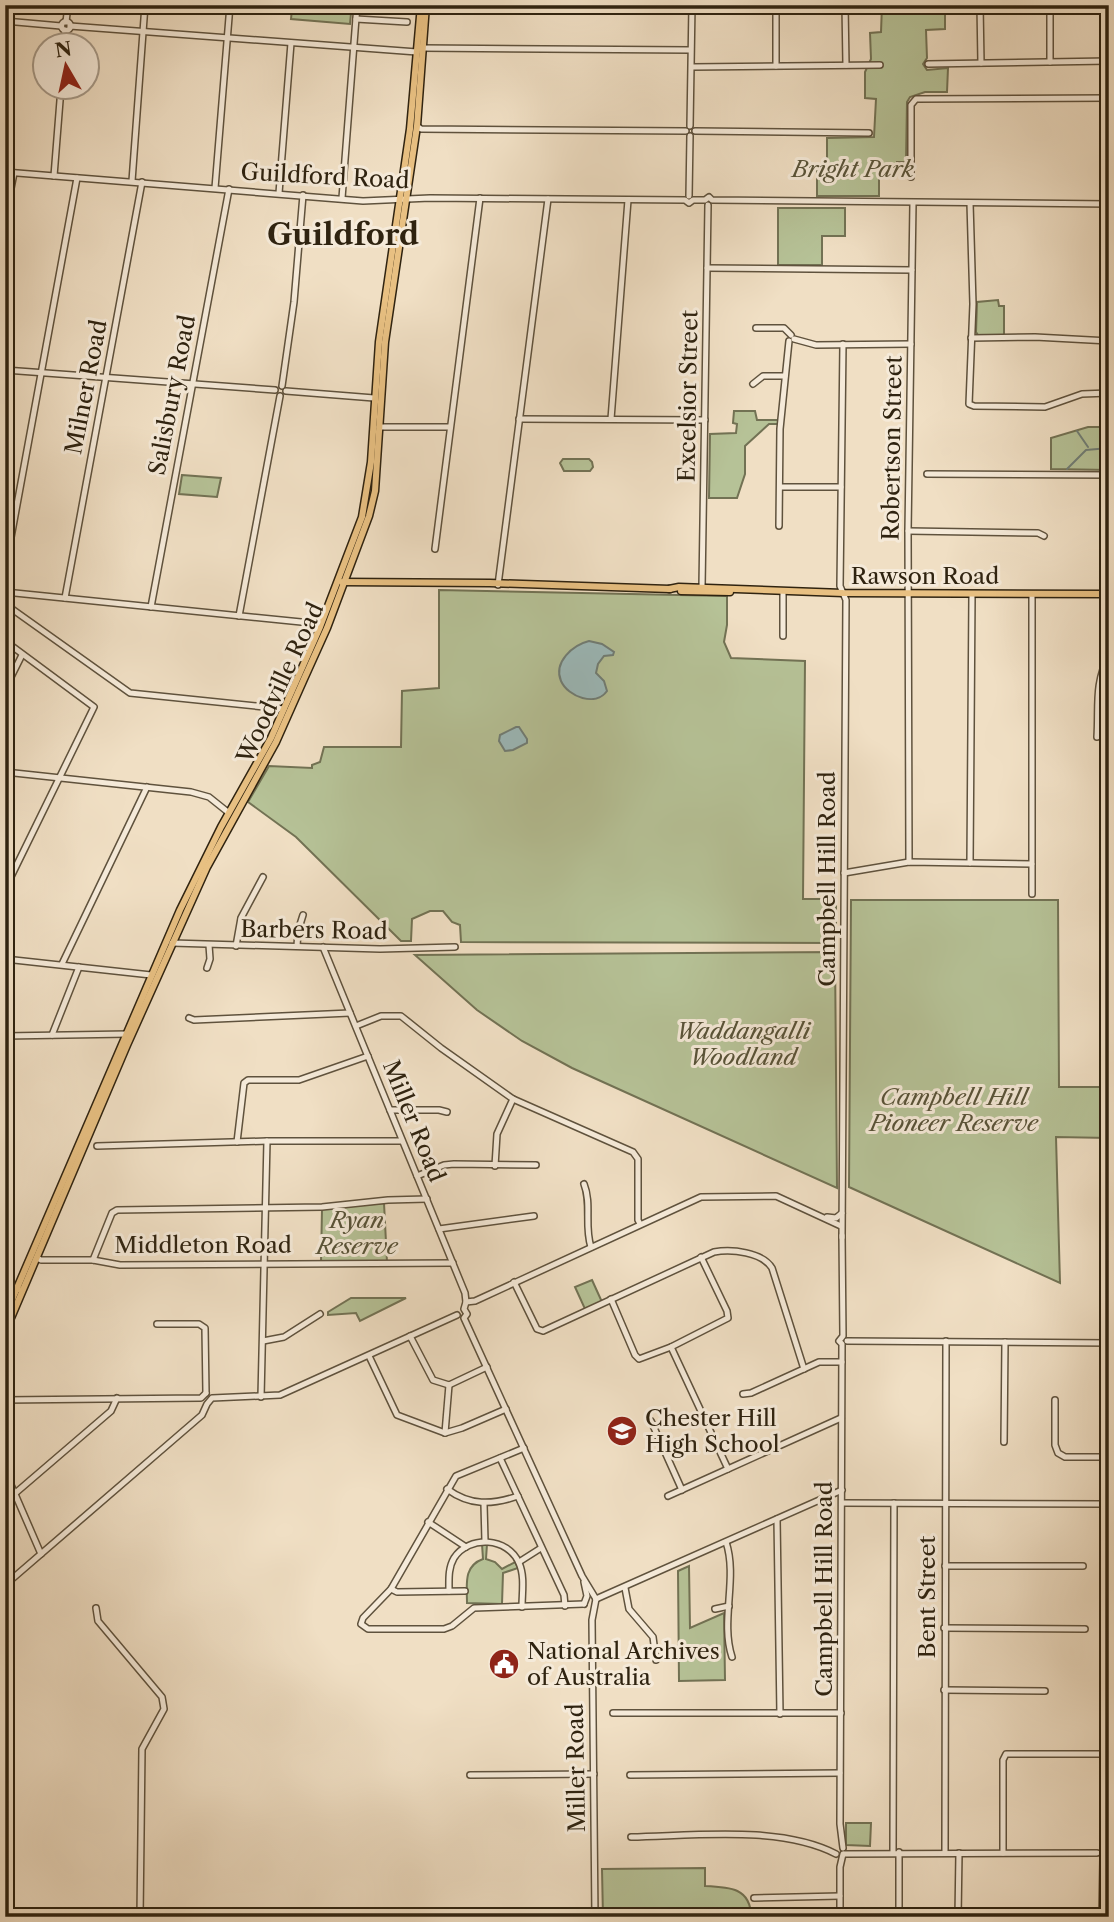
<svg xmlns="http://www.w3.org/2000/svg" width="1114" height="1922" font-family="'Libre Caslon Text',serif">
<rect width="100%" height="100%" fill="#f0dfc4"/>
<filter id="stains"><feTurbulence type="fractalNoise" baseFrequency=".00286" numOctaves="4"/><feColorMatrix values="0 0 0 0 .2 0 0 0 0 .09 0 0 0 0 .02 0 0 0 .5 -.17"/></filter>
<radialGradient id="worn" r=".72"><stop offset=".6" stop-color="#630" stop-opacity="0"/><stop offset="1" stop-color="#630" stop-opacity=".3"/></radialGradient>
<g fill="#b6c297" stroke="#727254" stroke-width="2">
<path d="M882,5h63v24l-19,1 1,28 -4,6 4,6 21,-2 -1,24h-22l-15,5 -3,5 -1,60h-9v6l-18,-1v29h-62v-29h10v-29l47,-1 2,-38 -11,-1v-26l6,-13 -1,-26 11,-1z"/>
<path d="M292,9l59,4 -1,11 -59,-5z"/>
<path d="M778,208h67v28h-23v29h-44z"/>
<path d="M998,300l1,6h5v29h-26l-2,-3 1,-30z"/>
<path d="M734,411h21l2,9h21v4h-9l-24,22v28l-8,24h-28l1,-64 26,-1 1,-9 -4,-1z"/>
<path d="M1088,427h21v43l-58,-1v-31z"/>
<path d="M563,459h26l3,3 1,5 -3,4h-26l-4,-8z"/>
<path d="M182,475l39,3 -4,19 -38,-3z"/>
<path d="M439,590l288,6v29l-3,17 7,16 74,3 -2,238h33v44l-375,-1 -1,-17 -8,-3 -9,-11h-13l-18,8 -1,22h-10l-105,-104 -48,-35 21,-36 43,2v-3l8,-3 4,-15h77l1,-56 37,-3z"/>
<path d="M851,900h207l1,187h50v51l-53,-1 4,146 -211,-96z"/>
<path d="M835,952l2,236 -265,-120 -50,-27 -45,-31 -62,-55z"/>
<path d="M384,1203l3,59h-66l1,-53z"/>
<path d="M592,1280l10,22 -17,7 -10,-22z"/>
<path d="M351,1298h55l-46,23 -4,-8 -28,2v-3z"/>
<path d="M482,1544h5l-1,15 9,3 7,7 13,-7 3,6 -15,5 -1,31 -35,-1c0,-18 -4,-37 16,-44z"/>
<path d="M689,1566l1,62 34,-15 1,67 -46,1 -1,-110z"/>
<path d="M846,1823h25l-1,23 -24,-1z"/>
<path d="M705,1868v18c25,1 46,2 46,31h-148l-1,-48z"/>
</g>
<g fill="#9cbbbc" stroke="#707e77" stroke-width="2">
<path d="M589,641l13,3 12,8 -1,3 -9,1 -6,8 -2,9 8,8 3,10c-11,16 -39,6 -46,-10 -8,-19 12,-36 28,-40z"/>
<path d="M516,727h3l8,12v4l-14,7 -8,1 -6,-10 1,-6z"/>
</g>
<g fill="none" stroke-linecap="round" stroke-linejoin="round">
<g stroke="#707e77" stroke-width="2">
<path d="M1077,431l11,16"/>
<path d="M1067,469l19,-19 23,-2"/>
</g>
<g stroke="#5f523d" stroke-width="8">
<g id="minor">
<path d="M776,5v61"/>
<path d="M845,5l1,60"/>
<path d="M980,5l1,58"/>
<path d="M1050,5v57"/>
<path d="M356,19l51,3"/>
<path d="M5,21l56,5"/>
<circle cx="66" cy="26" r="4.5"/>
<path d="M66,22l2,-17"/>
<path d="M70,26l347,26"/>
<path d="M64,46l1,-16"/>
<path d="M422,48l268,2"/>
<path d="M928,64l181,-3"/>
<path d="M693,67l187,-2"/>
<path d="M417,126l4,3 265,2"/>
<path d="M690,126l2,-121"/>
<path d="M695,131l174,2"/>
<path d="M5,172l358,29 67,-3 255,2 4,3 4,-3h12l4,-3 3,3 397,4"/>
<path d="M54,176l7,-88"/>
<path d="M911,177v-72l5,-6 193,-1"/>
<path d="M132,181l13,-176"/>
<path d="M215,188l15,-183"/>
<path d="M279,193l12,-150"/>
<path d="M689,196l1,-60"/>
<path d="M342,198l15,-193"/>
<path d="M970,203l3,101 -4,100 5,2 71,1 37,-13 27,-1"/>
<path d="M5,219l9,-46"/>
<path d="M707,268l205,2"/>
<path d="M756,328h28l7,7"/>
<path d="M971,338l64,-1 74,4"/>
<path d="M794,339l22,6 95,-1"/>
<path d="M5,370l270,20"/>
<path d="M753,384l10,-8h22"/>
<path d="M282,386l12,-84 9,-107"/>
<path d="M286,391l88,7"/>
<path d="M519,419l186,1"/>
<path d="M611,419l17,-219"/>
<path d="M379,427h71"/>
<path d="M927,474l182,1"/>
<path d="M780,487h61"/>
<path d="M779,526l1,-97 9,-88"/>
<path d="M908,531l130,2 6,3"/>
<path d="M435,549l45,-351"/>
<path d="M5,570l72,-392"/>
<path d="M498,585l50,-386"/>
<path d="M702,587l6,-382"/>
<path d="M5,592l316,32"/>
<path d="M65,598l77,-416"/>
<path d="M5,604l125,89 154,16"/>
<path d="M151,607l78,-418"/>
<path d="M239,616l41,-220"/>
<path d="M783,636v-45"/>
<path d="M5,641l89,66 -89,182"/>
<path d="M5,689l17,-34"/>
<path d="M1097,737c2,-30 -3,-54 12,-81"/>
<path d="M5,772l186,20 18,5 20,16"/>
<path d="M909,862l-1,-331 5,-328"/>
<path d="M970,863l2,-269"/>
<path d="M844,873l65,-11 123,2"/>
<path d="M1032,894v-300"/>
<path d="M172,943l208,6 75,-2"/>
<path d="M236,946l5,-28 22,-41"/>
<path d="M297,946l1,-15 5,-16"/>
<path d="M323,947l142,346 1,9 -2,7 3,5 -3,4 118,258 14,23"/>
<path d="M5,959l146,16"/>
<path d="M62,964l85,-177"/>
<path d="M207,968l3,-9 -1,-14"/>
<path d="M189,1018l5,2 156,-7"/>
<path d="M356,1026l25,-10h20l40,32 72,51 120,53 5,7v61l2,4"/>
<path d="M52,1035l27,-68"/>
<path d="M5,1036l123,-2"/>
<path d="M390,1110h49l8,2"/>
<path d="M237,1142l7,-59 4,-3h51l69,-24"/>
<path d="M97,1146l170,-5h135"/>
<path d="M495,1166l2,-32 16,-35"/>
<path d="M417,1176l27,-11 10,-1 82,1"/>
<path d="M584,1184c8,20 0,42 7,63"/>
<path d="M827,1217l9,1 6,-5"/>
<path d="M439,1229l95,-13"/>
<path d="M842,1235l1,101 -4,5 3,3 -2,480 3,24"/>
<path d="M842,1238l4,-638 -6,-14 3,-242"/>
<path d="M37,1258l4,2h52l27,5 333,-2"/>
<path d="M93,1260l19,-47 5,-3 205,-3 66,-7 39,-1"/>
<path d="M514,1282l23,47 6,2 171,-79c18,-3 48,0 58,16l32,101"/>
<path d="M611,1299l24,56 4,4 32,-12 57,-29 -1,-7 -26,-54"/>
<path d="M466,1302l9,-1 226,-104 75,-1 65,30"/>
<path d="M157,1324h42l6,4 1,65"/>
<path d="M410,1336l23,44 16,5 38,-18"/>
<path d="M263,1341l21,-4 36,-23"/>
<path d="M847,1341l262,2"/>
<path d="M671,1347l57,122"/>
<path d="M369,1356l28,59 48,18 17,-5 44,-19"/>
<path d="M743,1394l8,-1 68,-31h23"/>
<path d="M261,1397l6,-256"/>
<path d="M5,1400l196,-2 5,-5"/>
<path d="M1055,1400v45l3,8 7,4h39"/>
<path d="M651,1421l31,69"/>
<path d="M445,1433l4,-48"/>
<path d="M1004,1442l1,-100"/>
<path d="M524,1448l-68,28 -65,113 -28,29 -2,6 7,5h76l8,-3 22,-18 110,-4"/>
<path d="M500,1458l64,137 1,11"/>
<path d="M5,1471l36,83"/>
<path d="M447,1489c23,17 45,16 71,7"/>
<path d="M668,1496l173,-78"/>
<path d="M5,1502l106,-91 6,-13"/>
<path d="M842,1503l262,1"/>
<path d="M484,1504l1,37"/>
<path d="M777,1519l3,195"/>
<path d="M428,1522l38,25"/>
<path d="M726,1542c12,36 -6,79 6,115"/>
<path d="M519,1562l22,-14"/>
<path d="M945,1566h138"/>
<path d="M584,1582l3,14 -3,8"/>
<path d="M5,1585l197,-170 5,-11 5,-6 68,-3 177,-80"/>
<path d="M625,1588l4,21 24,28 3,23"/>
<path d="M391,1589l6,3 68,-1"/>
<path d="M449,1591c0,-11 -1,-23 5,-33 15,-23 54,-21 65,5 6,13 3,30 3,44"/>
<path d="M596,1599l246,-109"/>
<path d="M96,1608l2,13 64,76 2,12 -22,40 -2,168"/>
<path d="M715,1609l14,-3"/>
<path d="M944,1628l141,1"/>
<path d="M944,1690l101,1"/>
<path d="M613,1713h228"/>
<path d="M470,1775l124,-1"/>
<path d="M630,1775l210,-2"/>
<path d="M631,1837c62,-1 149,-12 205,17"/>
<path d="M1103,1848l2,-506"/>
<path d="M893,1852l1,-349"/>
<path d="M945,1852l1,-511"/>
<path d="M1003,1853v-93l3,-6h97"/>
<path d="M844,1854l253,-1"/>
<path d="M754,1898l86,-2"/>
<path d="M595,1917l-3,-297 4,-21"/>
<path d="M840,1917v-50l3,-13"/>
<path d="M899,1917v-65"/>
<path d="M958,1917l1,-64"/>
<path d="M1102,1917l1,-58"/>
</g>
</g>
<g stroke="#2f2310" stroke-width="9">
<g id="major">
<path d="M342,582l148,1 180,6"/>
<path d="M669,589l10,-2 164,6 266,1"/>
<path d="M681,591l49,1"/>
<path d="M5,1288l13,1"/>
<path d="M5,1316l175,-406 41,-83 50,-89 49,-111 42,-110 9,-55 8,-120 31,-213 11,-124"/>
<path d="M5,1332l122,-287 80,-178 69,-125 28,-63 23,-51 42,-112 6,-25 10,-149 32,-216 9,-121"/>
</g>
</g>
<use href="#minor" stroke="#f5ead9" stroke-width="5"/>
<use href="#major" stroke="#e8c082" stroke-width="6"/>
</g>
<defs>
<g id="school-disc" transform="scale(1.575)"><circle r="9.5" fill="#8f2418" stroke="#f5ead9"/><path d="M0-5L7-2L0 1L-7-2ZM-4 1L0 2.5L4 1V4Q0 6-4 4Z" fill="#fff"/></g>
<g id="civic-disc" transform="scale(1.575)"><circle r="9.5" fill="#8f2418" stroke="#f5ead9"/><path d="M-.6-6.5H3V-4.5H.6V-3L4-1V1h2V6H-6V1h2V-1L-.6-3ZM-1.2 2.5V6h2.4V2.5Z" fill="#fff"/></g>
</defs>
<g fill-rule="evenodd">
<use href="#school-disc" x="622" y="1431"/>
<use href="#civic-disc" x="504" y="1664"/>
</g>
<g text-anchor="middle" stroke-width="6" stroke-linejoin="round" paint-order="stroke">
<g font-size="23" font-style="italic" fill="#585338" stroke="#f5ead9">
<text x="853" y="177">Bright Park</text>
<text x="743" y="1039">Waddangalli<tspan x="743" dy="26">Woodland</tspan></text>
<text x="954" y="1105">Campbell Hill<tspan x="954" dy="26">Pioneer Reserve</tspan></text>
<text x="357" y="1228">Ryan<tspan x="357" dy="26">Reserve</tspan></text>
</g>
<g font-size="23" fill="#2f2310" stroke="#f5ead9">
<text transform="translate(325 176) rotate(3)" y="8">Guildford Road</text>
<text transform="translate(86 387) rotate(-79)" y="8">Milner Road</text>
<text transform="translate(172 395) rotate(-79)" y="8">Salisbury Road</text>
<text transform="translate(688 396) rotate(-89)" y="8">Excelsior Street</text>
<text transform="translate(892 448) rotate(-89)" y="8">Robertson Street</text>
<text x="925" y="584">Rawson Road</text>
<text transform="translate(280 683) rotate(-65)" y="8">Woodville Road</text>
<text transform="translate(827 879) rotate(-90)" y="8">Campbell Hill Road</text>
<text transform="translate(314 930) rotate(1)" y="8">Barbers Road</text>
<text transform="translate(414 1121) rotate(68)" y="8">Miller Road</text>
<text x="203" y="1253">Middleton Road</text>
<text transform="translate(824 1589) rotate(-90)" y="8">Campbell Hill Road</text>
<text transform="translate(927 1597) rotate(-90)" y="8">Bent Street</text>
<text transform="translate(576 1768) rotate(-91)" y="8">Miller Road</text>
</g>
<g font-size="23" fill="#2f2310" stroke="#f5ead9" text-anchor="start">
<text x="645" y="1426">Chester Hill<tspan x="645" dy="26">High School</tspan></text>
<text x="527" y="1659">National Archives<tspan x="527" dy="26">of Australia</tspan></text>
</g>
<g font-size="30" font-weight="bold" fill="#2f2310" stroke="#f5ead9">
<text x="343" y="245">Guildford</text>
</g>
</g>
<rect width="1114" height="1922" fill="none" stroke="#f0dfc4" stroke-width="28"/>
<rect x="7" y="7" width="1100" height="1908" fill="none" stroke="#2f2310" stroke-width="3.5"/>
<rect x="14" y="14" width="1086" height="1894" fill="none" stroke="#2f2310" stroke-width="2"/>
<g transform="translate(66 66) rotate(351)"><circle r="33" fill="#f5ead9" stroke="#a69a89" stroke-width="2"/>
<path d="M0-5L12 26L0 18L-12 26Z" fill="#8f2418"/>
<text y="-10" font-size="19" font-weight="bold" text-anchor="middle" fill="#2f2310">N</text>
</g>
<rect width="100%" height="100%" filter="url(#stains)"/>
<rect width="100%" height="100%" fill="url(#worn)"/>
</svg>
